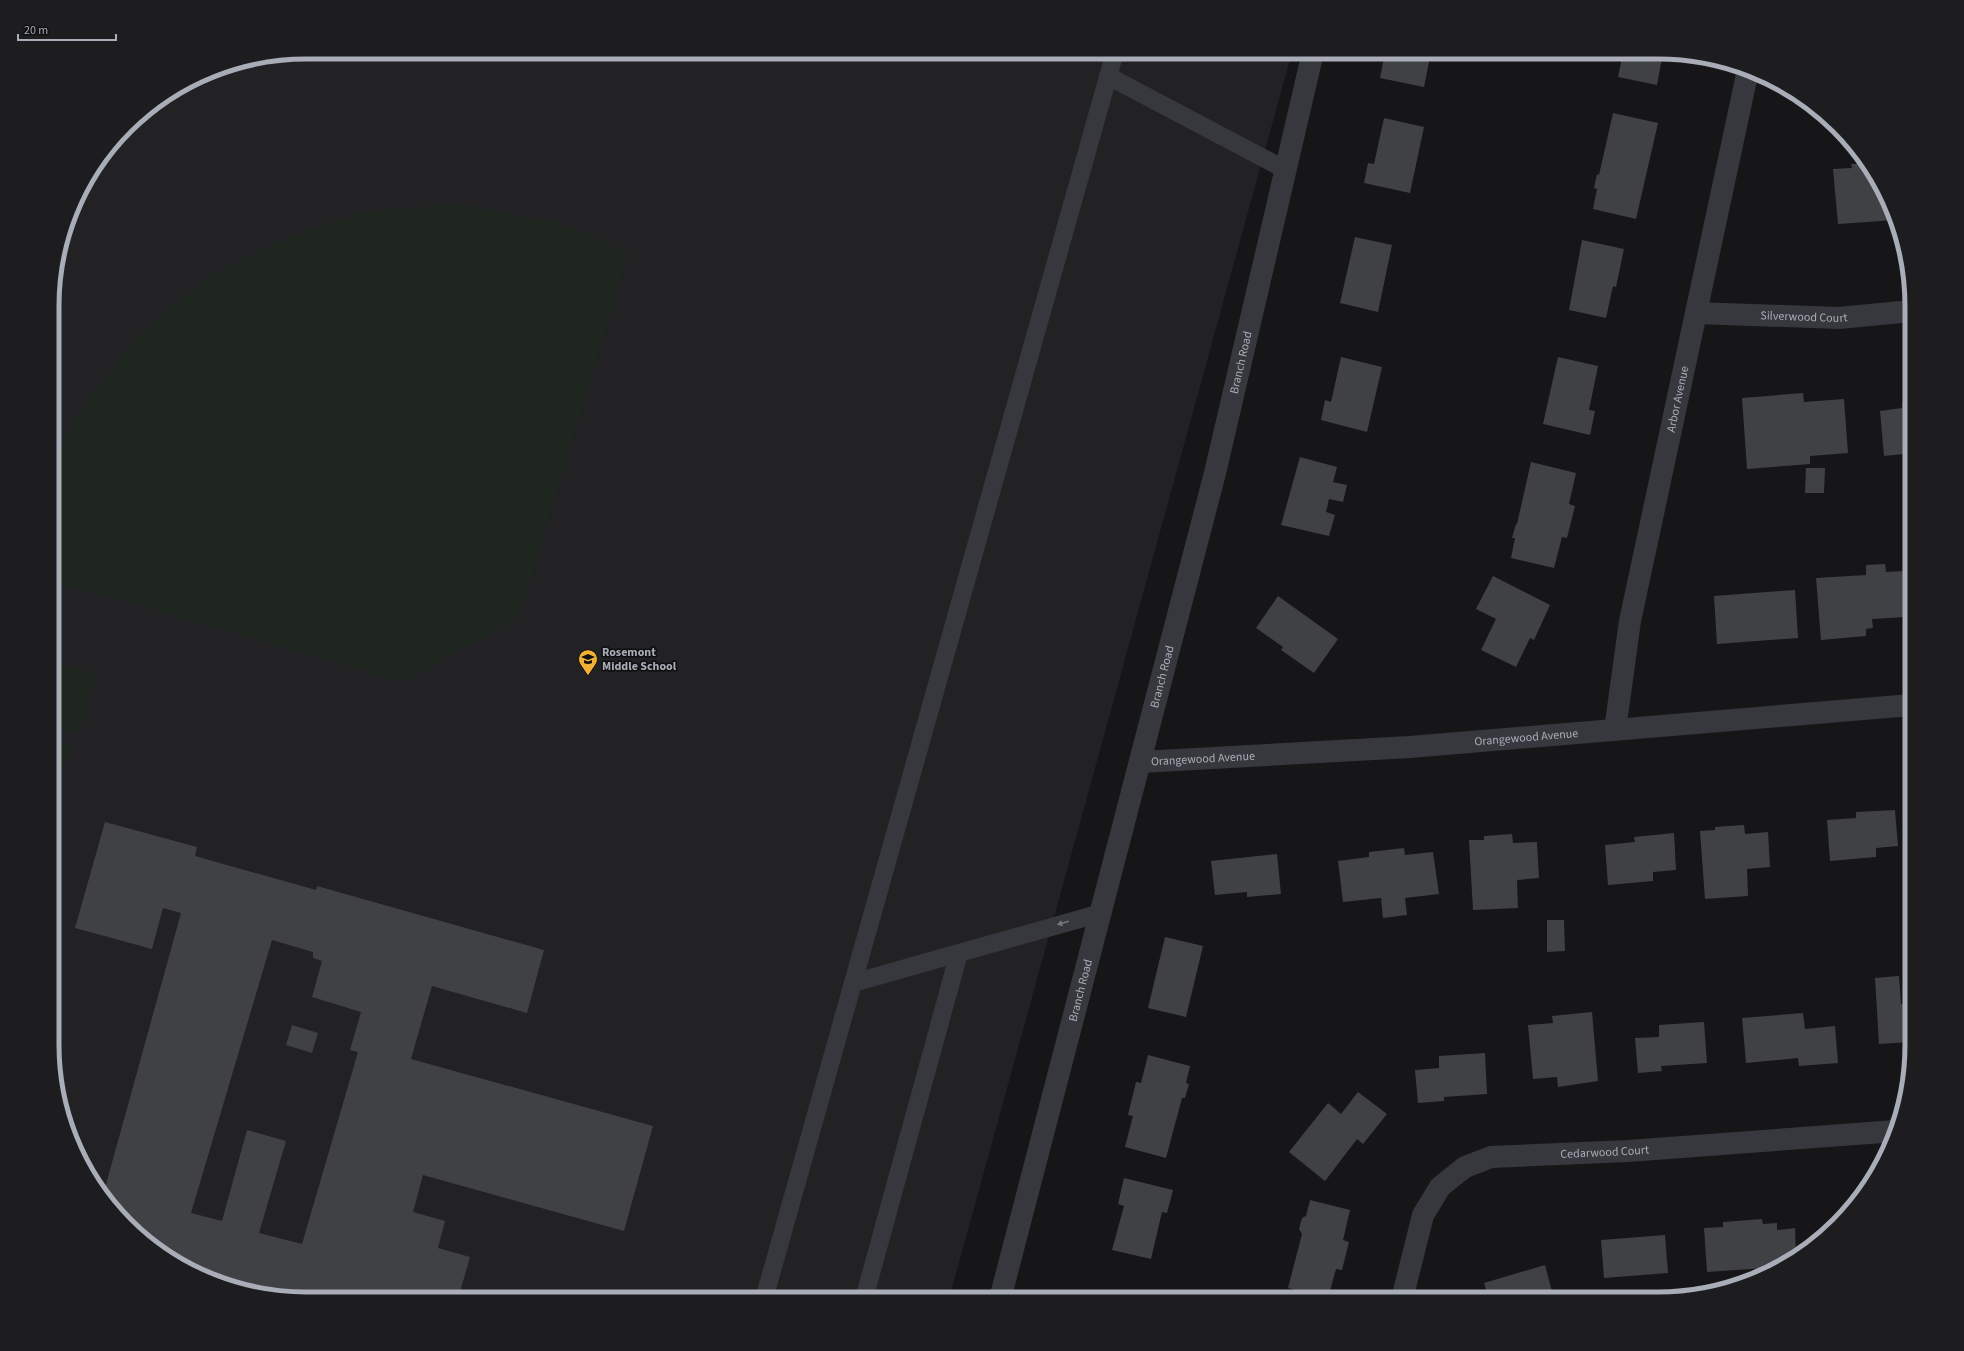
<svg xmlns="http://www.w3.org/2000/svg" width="1964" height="1351" font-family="'Source Sans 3',sans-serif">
<rect width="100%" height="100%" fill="#161618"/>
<path fill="#222225" d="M306,52h986l-343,1247 -660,-1 -65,-13 -73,-38 -65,-75 -32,-94v-805l24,-80 60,-78 71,-44z"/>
<g fill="#1e261f">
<path d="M459,204l100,19 70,29 -110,365 -115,65 -350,-101v-124l33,-55 52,-68 70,-58 81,-39 76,-26z"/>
<path d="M54,661l43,13 -18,58 -25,-7z"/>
<path d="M54,742l16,5 -16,53z"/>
</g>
<g fill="#404145" fill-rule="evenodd">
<path d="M1385,52h46l-7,35 -44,-9z"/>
<path d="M1623,53h40l-6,32 -39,-8z"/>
<path d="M1613,113l45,10 -22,96 -43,-10 4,-20 -3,-1 3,-14 2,1z"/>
<path d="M1384,118l40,9 -14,66 -46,-10 4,-20 6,1z"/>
<path d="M1851,164h14l2,3 1,6h5l5,6 17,41 -57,4 -5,-55 19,-1z"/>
<path d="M1355,237l37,8 -14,67 -38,-9z"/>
<path d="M1582,240l42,9 -8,38 -3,-1 -7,32 -37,-8z"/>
<path d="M1341,357l41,10 -15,65 -46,-12 4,-20 6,2z"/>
<path d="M1558,357l40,9 -9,44 6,1 -5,24 -47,-11z"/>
<path d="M1803,393l1,9 40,-3 4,54 -38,3v8l-63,5 -5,-71z"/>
<path d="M1911,401v61l-8,1v-9l-19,2 -4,-45 22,-3v-6z"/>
<path d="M1300,457l37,10 -4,15 14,3 -4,17 -14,-3 -3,13 9,3 -6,21 -48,-11z"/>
<path d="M1531,462l45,11 -7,31 6,2 -8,32 -5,-1 -8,31 -43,-10 4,-20h-3l4,-14h1z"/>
<path d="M1806,468h19l-1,25h-19z"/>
<path d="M1885,564l1,8 17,-1 3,46 -34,2 1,9 -7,1v7l-45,4 -5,-62 50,-3v-10z"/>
<path d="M1493,576l57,29 -16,35 -4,-2 -14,29 -35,-17 15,-31 -20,-10z"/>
<path d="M1795,590l3,48 -81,6 -3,-48z"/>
<path d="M1278,596l60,43 -24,34 -33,-23 2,-3 -27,-19z"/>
<path d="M1895,810l3,36 -22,2v9l-46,4 -3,-41 29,-2v-6z"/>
<path d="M105,822l92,25 -2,9 121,34 1,-4 227,64 -17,63 -95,-27 -21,73 242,67 -29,105 -201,-56 -10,37 32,9 -7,27 32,9 -12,42 -36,-9 -2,9 -131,-1 -65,-13 -73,-38 -53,-61 7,2 76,-275 -18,-5 -11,41 -77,-21zM272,940l41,12v6l9,3 -10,36 49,15 -11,38 8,2 -56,192 -43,-11 27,-92 -39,-11 -25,91 -31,-8z"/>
<path d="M1744,825l1,9 23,-2 2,35 -23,2 1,27 -43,3 -5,-68 15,-1v-3z"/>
<path d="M1674,833l2,37 -23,2v9l-45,4 -3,-40 30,-3 -1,-5z"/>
<path d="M1512,834l1,9 24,-1 2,36 -22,2 1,28 -45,2 -4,-70h15v-4z"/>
<path d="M1404,848l1,7 28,-3 6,42 -34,4 2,17 -24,3 -2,-20 -38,4 -5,-41 31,-4v-5z"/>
<path d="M1277,854l4,40 -34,3v-5l-32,3 -4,-34z"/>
<path d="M1547,920h17l1,31 -18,1z"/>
<path d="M1165,937l38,9 -17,71 -38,-9z"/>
<path d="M1899,976l2,28h10v38l-32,2 -4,-66z"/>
<path d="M1592,1012l6,69 -40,6 -1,-10 -24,2 -5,-54 25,-2 -1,-7z"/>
<path d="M1803,1013l2,16 30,-3 3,37 -39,3 -1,-8 -52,5 -4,-45z"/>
<path d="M1704,1022l3,41 -46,3 1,5 -24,2 -3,-35 24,-1v-12z"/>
<path d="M292,1025l26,8 -6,20 -26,-8z"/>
<path d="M1485,1053l2,41 -43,3v4l-26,2 -3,-33 24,-2v-12z"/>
<path d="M1148,1055l42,11 -4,17 3,1 -4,14h-3l-16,60 -41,-11 8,-31 -5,-1 8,-33 5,1z"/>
<path d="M1358,1092l29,22 -24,30 -6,-5 -32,42 -36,-29 39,-49 13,11z"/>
<path d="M1124,1178l49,12 -6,23 -5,-1 -11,47 -39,-9 12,-44 -6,-2z"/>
<path d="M1310,1200l40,10 -7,30 6,2 -7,28 -6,-1 -8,29 -40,-10 14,-54 -3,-5 3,-11 4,-2z"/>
<path d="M1762,1219l1,5 14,-1v7l18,-2 1,28 -16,11 -73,5 -3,-44 19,-1v-5z"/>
<path d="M1665,1235l3,38 -64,5 -3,-38z"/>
<path d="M1545,1265l9,34h-65l-5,-16z"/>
</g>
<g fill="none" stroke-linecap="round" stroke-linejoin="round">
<g stroke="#37383d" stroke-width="18">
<path d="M1108,76l178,94"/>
<path d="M853,983l248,-70"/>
<path d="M764,1299l351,-1247"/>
<path d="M864,1299l95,-346"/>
</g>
<g stroke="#37383d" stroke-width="22">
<path id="s1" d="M1696,313l143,5 72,-7"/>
<path id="s2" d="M1615,730l15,-109 118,-551"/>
<path id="s3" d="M1140,762l270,-15 501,-42"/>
<path id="s4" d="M1000,1299l215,-826 98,-421"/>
<path id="s5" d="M1402,1299l21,-84 17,-28 25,-20 26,-10 137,-6 268,-20"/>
</g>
</g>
<defs><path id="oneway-solid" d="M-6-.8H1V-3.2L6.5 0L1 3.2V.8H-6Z"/></defs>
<use fill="#757881" href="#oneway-solid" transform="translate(1063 923) rotate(164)"/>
<defs>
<g id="school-pin" transform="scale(1)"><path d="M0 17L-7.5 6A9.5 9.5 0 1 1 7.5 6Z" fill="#f2b134" stroke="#111113"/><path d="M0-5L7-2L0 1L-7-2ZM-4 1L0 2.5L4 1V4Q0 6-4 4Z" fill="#111"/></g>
</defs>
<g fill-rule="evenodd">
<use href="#school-pin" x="588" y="659"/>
</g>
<g text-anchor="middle" stroke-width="3.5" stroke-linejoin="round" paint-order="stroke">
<g font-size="12" fill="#a8adb8" stroke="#111113">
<text dy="4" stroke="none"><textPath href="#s1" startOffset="108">Silverwood Court</textPath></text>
<text dy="4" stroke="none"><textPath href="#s4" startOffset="967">Branch Road</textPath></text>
<text dy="4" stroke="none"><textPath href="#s2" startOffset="337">Arbor Avenue</textPath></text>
<text dy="4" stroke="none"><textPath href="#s4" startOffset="643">Branch Road</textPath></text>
<text dy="4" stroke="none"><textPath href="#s3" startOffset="387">Orangewood Avenue</textPath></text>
<text dy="4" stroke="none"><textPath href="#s3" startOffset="63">Orangewood Avenue</textPath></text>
<text dy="4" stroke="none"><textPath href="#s4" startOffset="319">Branch Road</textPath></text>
<text dy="4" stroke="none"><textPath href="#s5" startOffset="293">Cedarwood Court</textPath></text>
</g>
<g font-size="12" font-weight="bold" fill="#a8adb8" stroke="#111113" text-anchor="start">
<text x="602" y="656">Rosemont<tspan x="602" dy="14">Middle School</tspan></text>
</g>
</g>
<path d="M0 0H1964V1351H0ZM306 59H1658A247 247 0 0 1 1905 306V1045A247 247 0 0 1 1658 1292H306A247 247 0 0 1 59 1045V306A247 247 0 0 1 306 59Z" fill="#1d1d20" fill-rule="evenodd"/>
<path fill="none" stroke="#a8adb8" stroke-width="5" d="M306 59H1658A247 247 0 0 1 1905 306V1045A247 247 0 0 1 1658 1292H306A247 247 0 0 1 59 1045V306A247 247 0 0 1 306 59Z"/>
<path d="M18 34v6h98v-6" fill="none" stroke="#a8adb8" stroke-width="2"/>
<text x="24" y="34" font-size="12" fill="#a8adb8" stroke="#111113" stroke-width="3" paint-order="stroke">20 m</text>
</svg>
